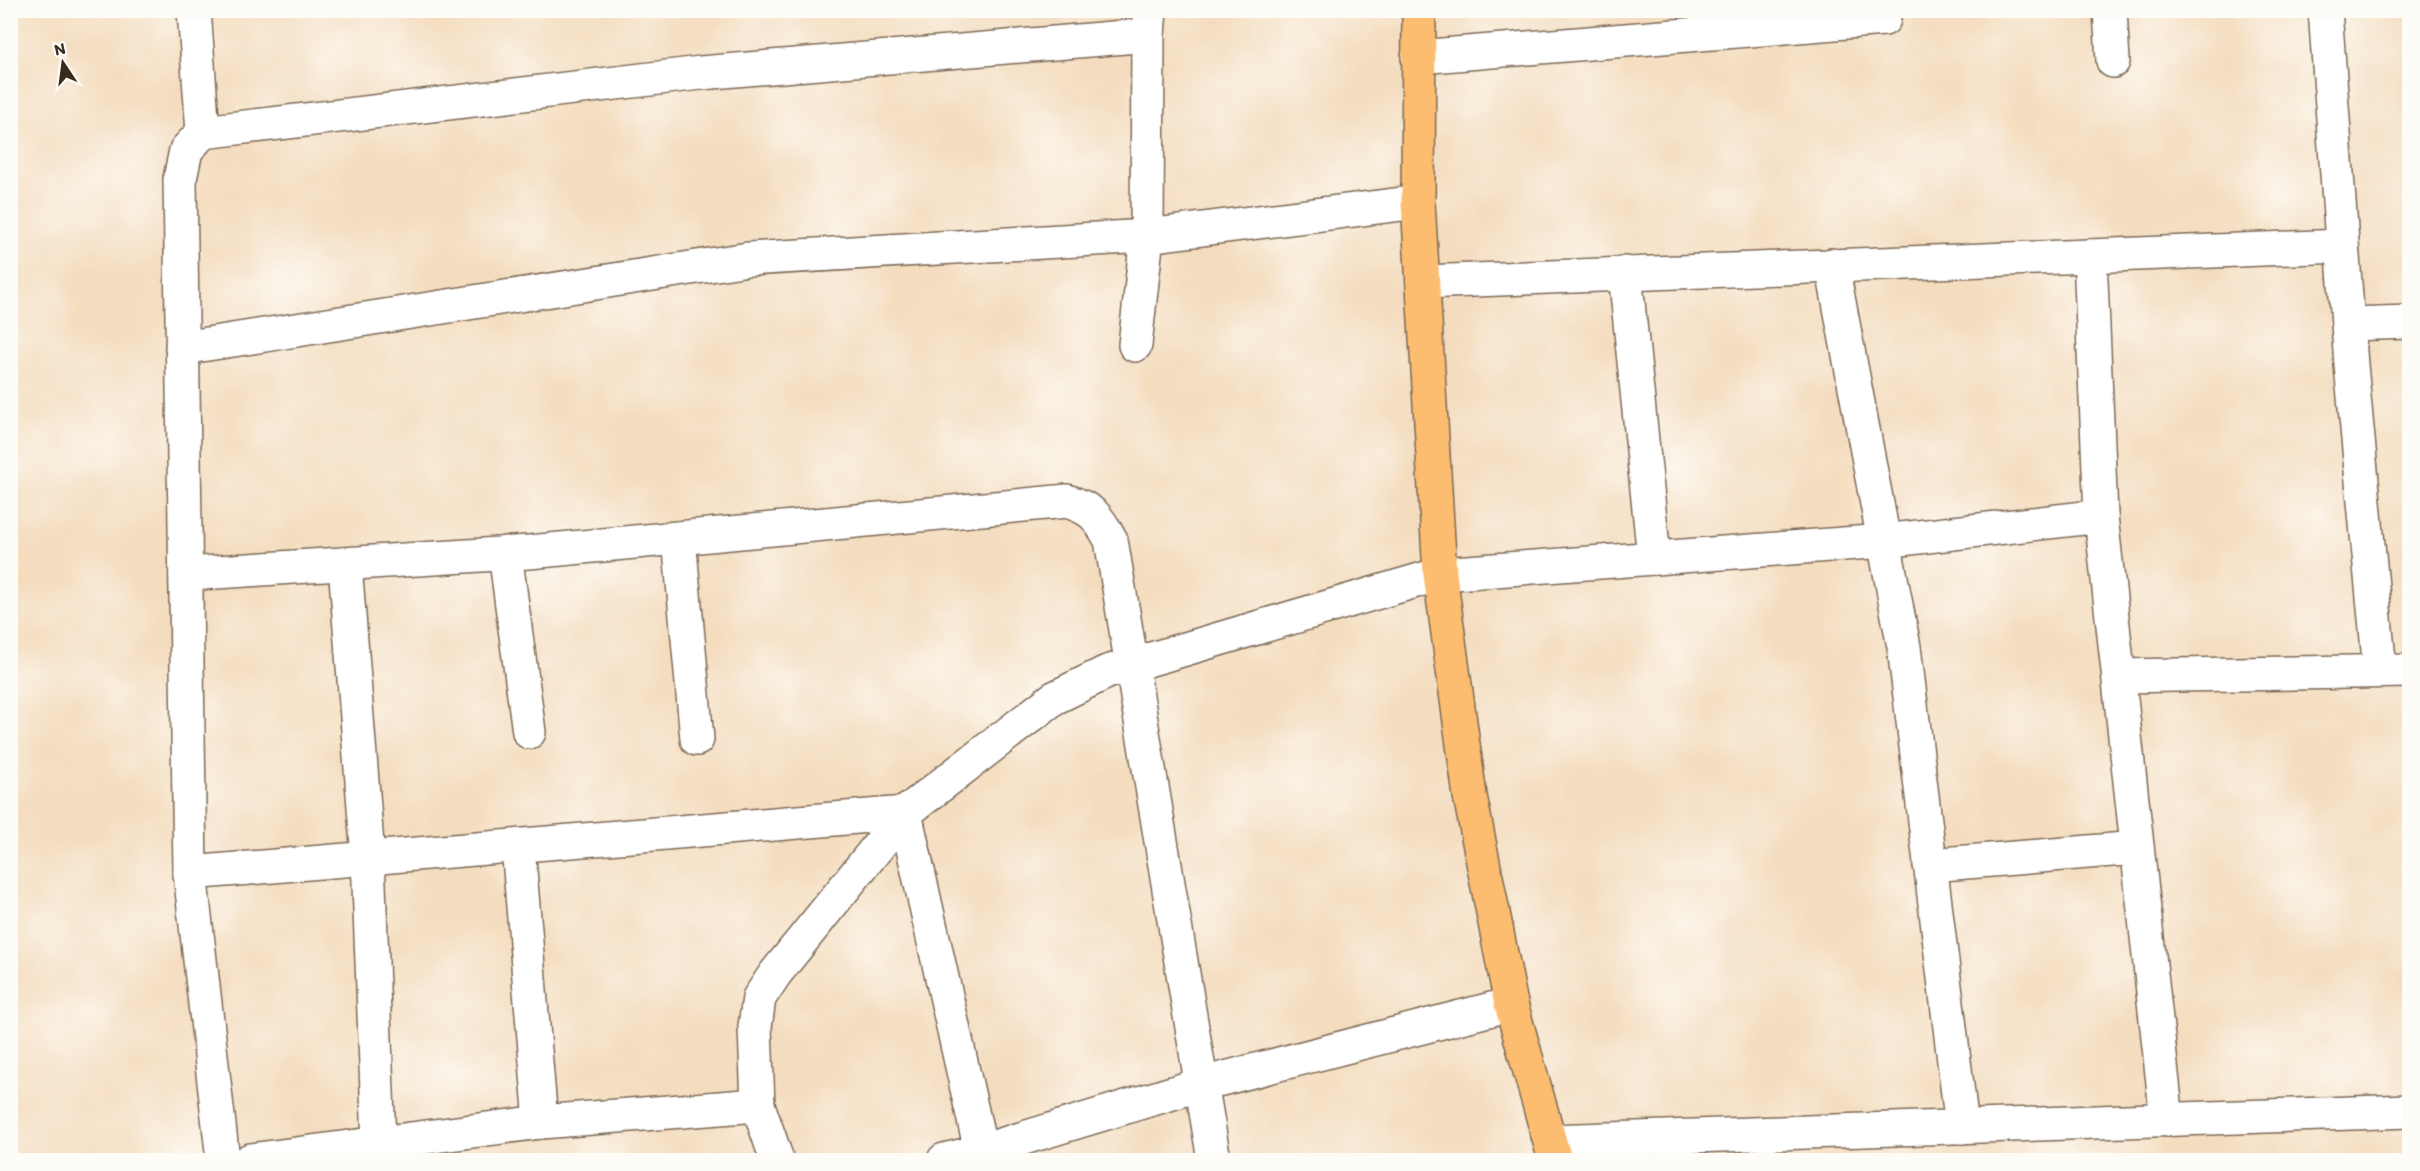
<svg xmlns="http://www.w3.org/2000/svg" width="2420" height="1171" font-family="Itim,sans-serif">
<rect width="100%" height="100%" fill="#fdfcf7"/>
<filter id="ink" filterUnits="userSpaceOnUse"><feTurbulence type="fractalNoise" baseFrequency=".0167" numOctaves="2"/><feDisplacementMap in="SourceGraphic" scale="12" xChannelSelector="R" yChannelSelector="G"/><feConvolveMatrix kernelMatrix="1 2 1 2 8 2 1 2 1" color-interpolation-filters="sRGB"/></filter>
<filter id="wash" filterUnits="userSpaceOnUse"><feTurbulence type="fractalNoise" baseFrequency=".008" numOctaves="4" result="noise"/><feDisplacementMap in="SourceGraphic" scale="24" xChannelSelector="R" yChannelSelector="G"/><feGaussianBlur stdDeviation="1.35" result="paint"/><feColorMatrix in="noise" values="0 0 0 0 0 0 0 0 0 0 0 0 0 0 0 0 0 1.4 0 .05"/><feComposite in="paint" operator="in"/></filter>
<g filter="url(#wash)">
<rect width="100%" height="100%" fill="#f4ddbf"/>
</g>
<g filter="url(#ink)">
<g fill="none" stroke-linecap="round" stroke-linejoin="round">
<g stroke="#7c6956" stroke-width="36">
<g id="minor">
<path d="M194,10l9,122"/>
<path d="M2110,10l3,51"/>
<path d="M2325,10l26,355 29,306"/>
<path d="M1418,57l466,-38v-9"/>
<path d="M2090,256l11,260 66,604"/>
<path d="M1832,265l72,382 58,480"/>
<path d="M1625,273l29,285"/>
<path d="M1423,282l919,-36"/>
<path d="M2348,324l62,-2"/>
<path d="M1135,345l12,-109 271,-34"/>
<path d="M182,348l566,-89 399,-23 1,-201"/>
<path d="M679,538l18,201"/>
<path d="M505,553l24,179"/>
<path d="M345,564l23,294 11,285"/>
<path d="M186,574l343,-22 538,-51c26,8 31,16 44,39l103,620"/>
<path d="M2119,676l291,-5"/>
<path d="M518,846l23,276"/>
<path d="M1930,865l207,-17"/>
<path d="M190,873l715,-60 149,-115 53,-26 333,-98 444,-33 217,-25"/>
<path d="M758,1105l-3,-78 4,-29 16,-24 130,-161 76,338"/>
<path d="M1550,1141l860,-30"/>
<path d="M223,1160l-33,-287 -10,-694 6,-29 17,-18 498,-59 447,-38 2,-25"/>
<path d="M250,1160l291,-38 217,-17 19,55"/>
<path d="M944,1160l37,-9 221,-67 309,-80"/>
</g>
</g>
<g stroke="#7c6956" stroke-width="36">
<path id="major" d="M1419,10l-1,192 22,372 30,222 41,208 44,156"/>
</g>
<use href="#minor" stroke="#fff" stroke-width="33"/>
<use href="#major" stroke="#fcbd6f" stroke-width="33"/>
</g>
</g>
<rect width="2420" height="1171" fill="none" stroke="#fdfcf7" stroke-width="36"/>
<g transform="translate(63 63) rotate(347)" stroke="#fdfcf7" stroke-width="4.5" paint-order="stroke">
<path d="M0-4.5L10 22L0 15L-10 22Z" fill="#3b2a1e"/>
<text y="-9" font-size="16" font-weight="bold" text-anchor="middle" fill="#3b2a1e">N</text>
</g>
</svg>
